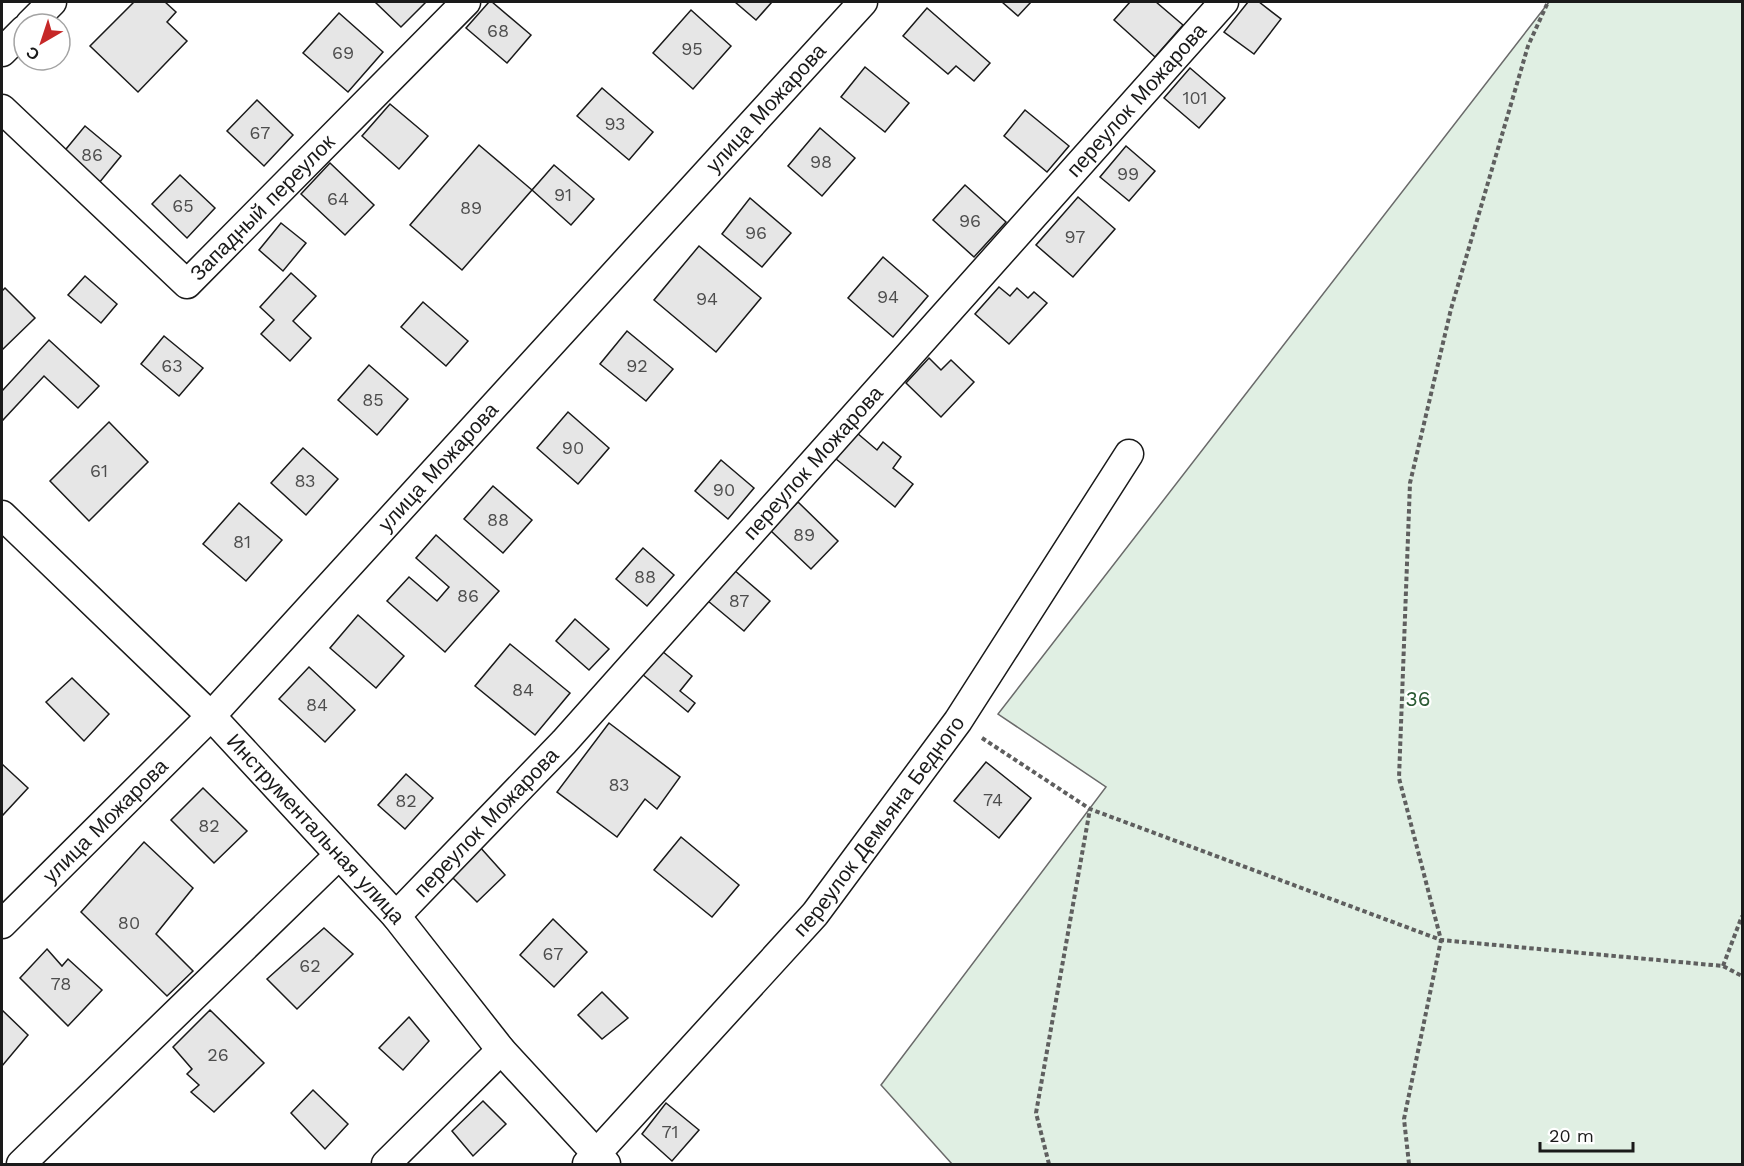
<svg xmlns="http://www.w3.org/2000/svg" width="1744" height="1166" font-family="'Work Sans',sans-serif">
<rect width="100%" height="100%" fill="#fff"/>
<path fill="#e0efe3" stroke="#6a6a6a" stroke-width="1.5" d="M1549,2h193v1162h-790l-71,-79 225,-298 -108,-73z"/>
<g fill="#e6e6e6" stroke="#1a1a1a" stroke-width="1.5">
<path d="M134,2h31l11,10 -9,10 20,19 -49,51 -48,-46z"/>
<path d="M375,2h51l-25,25z"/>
<path d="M489,2h3l39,33 -24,28 -41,-35z"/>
<path d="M735,2h37l-16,18z"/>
<path d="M1002,2h29l-13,14z"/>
<path d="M1130,2h26l27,23 -28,32 -41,-37z"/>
<path d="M1248,2h11l22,17 -27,35 -30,-22z"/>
<path d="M927,8l63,55 -16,18 -18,-15 -8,8 -45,-38z"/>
<path d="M691,10l40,36 -38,43 -40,-36z"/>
<path d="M339,13l44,39 -35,40 -45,-39z"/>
<path d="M865,67l44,36 -24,29 -44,-35z"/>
<path d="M1190,68l35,30 -26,30 -35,-30z"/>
<path d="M602,88l51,44 -24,28 -52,-44z"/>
<path d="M257,100l36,35 -29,31 -37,-35z"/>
<path d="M390,104l38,32 -29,33 -37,-33z"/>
<path d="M1025,110l44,36 -22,26 -43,-36z"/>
<path d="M85,126l36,30 -22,27 -37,-29z"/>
<path d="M820,128l35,30 -33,38 -34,-30z"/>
<path d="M479,145l53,45 -70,80 -52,-45z"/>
<path d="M1126,146l29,25 -26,30 -29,-24z"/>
<path d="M330,163l44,42 -29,30 -44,-41z"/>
<path d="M554,165l40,34 -23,26 -39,-35z"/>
<path d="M180,175l35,33 -28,30 -35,-34z"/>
<path d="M965,185l41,37 -32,35 -41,-37z"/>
<path d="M1078,197l37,32 -42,48 -37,-32z"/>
<path d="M750,198l41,35 -29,34 -40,-33z"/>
<path d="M281,223l25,20 -23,28 -24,-21z"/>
<path d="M699,246l62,52 -45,54 -62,-52z"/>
<path d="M883,257l45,39 -35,41 -45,-39z"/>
<path d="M291,273l25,23 -23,25 18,17 -21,23 -29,-27 13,-14 -14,-13z"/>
<path d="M85,276l32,28 -16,19 -33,-28z"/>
<path d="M999,287l11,9 7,-8 11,10 6,-6 13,11 -38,41 -34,-30z"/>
<path d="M5,288l30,30 -33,32v-59z"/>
<path d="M423,302l45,39 -22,25 -45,-39z"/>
<path d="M627,331l46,38 -27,32 -46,-37z"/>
<path d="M164,336l39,32 -24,28 -38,-32z"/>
<path d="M49,340l50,46 -21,22 -34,-32 -42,45v-30z"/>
<path d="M929,358l12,12 10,-10 23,22 -33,35 -35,-34z"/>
<path d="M369,365l39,34 -31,36 -39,-35z"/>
<path d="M568,412l41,36 -31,36 -41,-36z"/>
<path d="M109,422l39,40 -59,59 -39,-40z"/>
<path d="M857,433l20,17 6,-8 18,15 -8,11 20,16 -18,23 -59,-48z"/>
<path d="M303,448l35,31 -32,36 -35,-32z"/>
<path d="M721,460l33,28 -26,31 -33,-28z"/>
<path d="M493,486l39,34 -29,33 -39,-34z"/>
<path d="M798,502l40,39 -27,28 -41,-39z"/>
<path d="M239,503l43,37 -36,41 -43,-37z"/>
<path d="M436,535l63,56 -54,61 -58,-51 22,-24 28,24 12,-14 -33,-29z"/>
<path d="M643,548l31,27 -27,31 -31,-27z"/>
<path d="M734,570l36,31 -26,30 -36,-30z"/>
<path d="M358,615l46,41 -28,32 -46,-40z"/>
<path d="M575,619l34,30 -20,21 -33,-29z"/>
<path d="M510,644l60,49 -35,42 -60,-49z"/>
<path d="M662,651l30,25 -12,15 15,12 -7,9 -46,-38z"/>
<path d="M309,667l46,43 -30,32 -46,-43z"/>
<path d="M72,678l37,36 -25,27 -38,-39z"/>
<path d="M609,723l71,54 -23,32 -12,-10 -28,38 -60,-45z"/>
<path d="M986,762l45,36 -32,40 -45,-37z"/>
<path d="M2,764l26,24 -26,28z"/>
<path d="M406,774l27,24 -28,31 -27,-24z"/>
<path d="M203,788l44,43 -33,32 -43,-43z"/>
<path d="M681,837l58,48 -27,32 -58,-47z"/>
<path d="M144,842l49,46 -37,46 37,37 -26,25 -86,-84z"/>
<path d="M479,846l26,29 -28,27 -27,-27z"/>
<path d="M553,919l34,33 -33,35 -34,-32z"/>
<path d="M324,928l29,26 -56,55 -30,-30z"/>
<path d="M47,949l15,17 6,-7 34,31 -34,36 -48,-48z"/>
<path d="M602,992l26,26 -26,21 -24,-24z"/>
<path d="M2,1010l26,25 -26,31z"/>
<path d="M210,1010l54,53 -50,49 -23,-20 8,-7 -12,-11 5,-5 -19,-22z"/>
<path d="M409,1017l20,24 -26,29 -24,-22z"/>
<path d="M313,1090l35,34 -23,25 -34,-36z"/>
<path d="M483,1101l23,23 -33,32 -21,-25z"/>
<path d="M666,1103l33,27 -27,31 -30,-27z"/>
</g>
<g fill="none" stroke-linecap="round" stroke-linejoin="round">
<g stroke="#1a1a1a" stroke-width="31">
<g id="minor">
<path d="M30,24l22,-22"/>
<path d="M2,52l22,-22"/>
<path id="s1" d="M2,109l185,175 279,-282"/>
<path id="s2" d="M2,515l209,201 185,200 105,134 105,114"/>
<path id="s3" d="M396,916l168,-174 660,-740"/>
<path id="s4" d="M2,924l209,-208 652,-714"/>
<path d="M21,1164l318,-309"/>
<path d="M386,1164l115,-114"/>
<path id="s5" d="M587,1164l228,-250 143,-193 171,-267"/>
</g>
</g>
<g stroke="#5f5f5f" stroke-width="4" stroke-dasharray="4.5 3" stroke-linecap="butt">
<path d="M982,738l108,71 351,131 282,26 19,10"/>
<path d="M1723,966l19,-50"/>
<path d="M1049,1164l-13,-51 54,-304"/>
<path d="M1409,1164l-5,-45 37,-179 -42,-162 11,-295 41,-174 77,-263 20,-44"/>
</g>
<use href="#minor" stroke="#fff" stroke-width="28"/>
</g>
<g text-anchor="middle" stroke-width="4.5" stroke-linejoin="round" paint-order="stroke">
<g font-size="18" fill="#4d4d4d">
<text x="498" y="37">68</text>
<text x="692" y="55">95</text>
<text x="343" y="59">69</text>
<text x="1195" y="104">101</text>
<text x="615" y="130">93</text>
<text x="260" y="139">67</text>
<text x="92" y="161">86</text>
<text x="821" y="168">98</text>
<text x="1128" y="180">99</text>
<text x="563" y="201">91</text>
<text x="338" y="205">64</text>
<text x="183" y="212">65</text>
<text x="471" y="214">89</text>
<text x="970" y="227">96</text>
<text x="756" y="239">96</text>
<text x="1075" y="243">97</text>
<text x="888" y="303">94</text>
<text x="707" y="305">94</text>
<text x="172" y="372">63</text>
<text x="637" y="372">92</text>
<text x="373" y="406">85</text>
<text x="573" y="454">90</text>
<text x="99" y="477">61</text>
<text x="305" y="487">83</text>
<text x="724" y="496">90</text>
<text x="498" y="526">88</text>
<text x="804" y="541">89</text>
<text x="242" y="548">81</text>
<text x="645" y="583">88</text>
<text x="468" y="602">86</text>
<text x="739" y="607">87</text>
<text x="523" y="696">84</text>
<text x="317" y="711">84</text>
<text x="619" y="791">83</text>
<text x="993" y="806">74</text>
<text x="406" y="807">82</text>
<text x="209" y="832">82</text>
<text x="129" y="929">80</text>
<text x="553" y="960">67</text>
<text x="310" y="972">62</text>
<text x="61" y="990">78</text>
<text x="218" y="1061">26</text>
<text x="670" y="1138">71</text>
</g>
<g font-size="21" fill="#1a1a1a" stroke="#fff">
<text dy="7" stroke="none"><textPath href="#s3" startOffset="1102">переулок Можарова</textPath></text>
<text dy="7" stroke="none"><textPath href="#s4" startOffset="1118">улица Можарова</textPath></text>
<text dy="7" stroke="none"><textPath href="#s1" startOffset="362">Западный переулок</textPath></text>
<text dy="7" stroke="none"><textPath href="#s3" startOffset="616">переулок Можарова</textPath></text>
<text dy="7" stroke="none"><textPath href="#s4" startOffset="632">улица Можарова</textPath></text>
<text dy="7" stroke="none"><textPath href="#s4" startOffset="146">улица Можарова</textPath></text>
<text dy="7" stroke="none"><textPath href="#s3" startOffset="130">переулок Можарова</textPath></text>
<text dy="7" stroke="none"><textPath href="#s5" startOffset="447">переулок Демьяна Бедного</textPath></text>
<text dy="7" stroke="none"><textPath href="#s2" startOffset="444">Инструментальная улица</textPath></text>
</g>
<g font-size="21" fill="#2b5a34" stroke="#fff">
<text x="1418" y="706">36</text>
</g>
</g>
<rect width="1744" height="1166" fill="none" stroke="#1a1a1a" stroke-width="6"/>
<g transform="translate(42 42) rotate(219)"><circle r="28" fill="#ffffff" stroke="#a3a3a3" stroke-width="1.5"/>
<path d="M0-4.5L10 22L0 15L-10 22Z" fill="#c62828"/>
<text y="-9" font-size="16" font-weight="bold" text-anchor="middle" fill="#1a1a1a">С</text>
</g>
<path d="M1540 1142v9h93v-9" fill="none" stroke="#1a1a1a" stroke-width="3"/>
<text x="1549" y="1142" font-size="18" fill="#1a1a1a" stroke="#ffffff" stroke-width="4.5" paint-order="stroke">20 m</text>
</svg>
